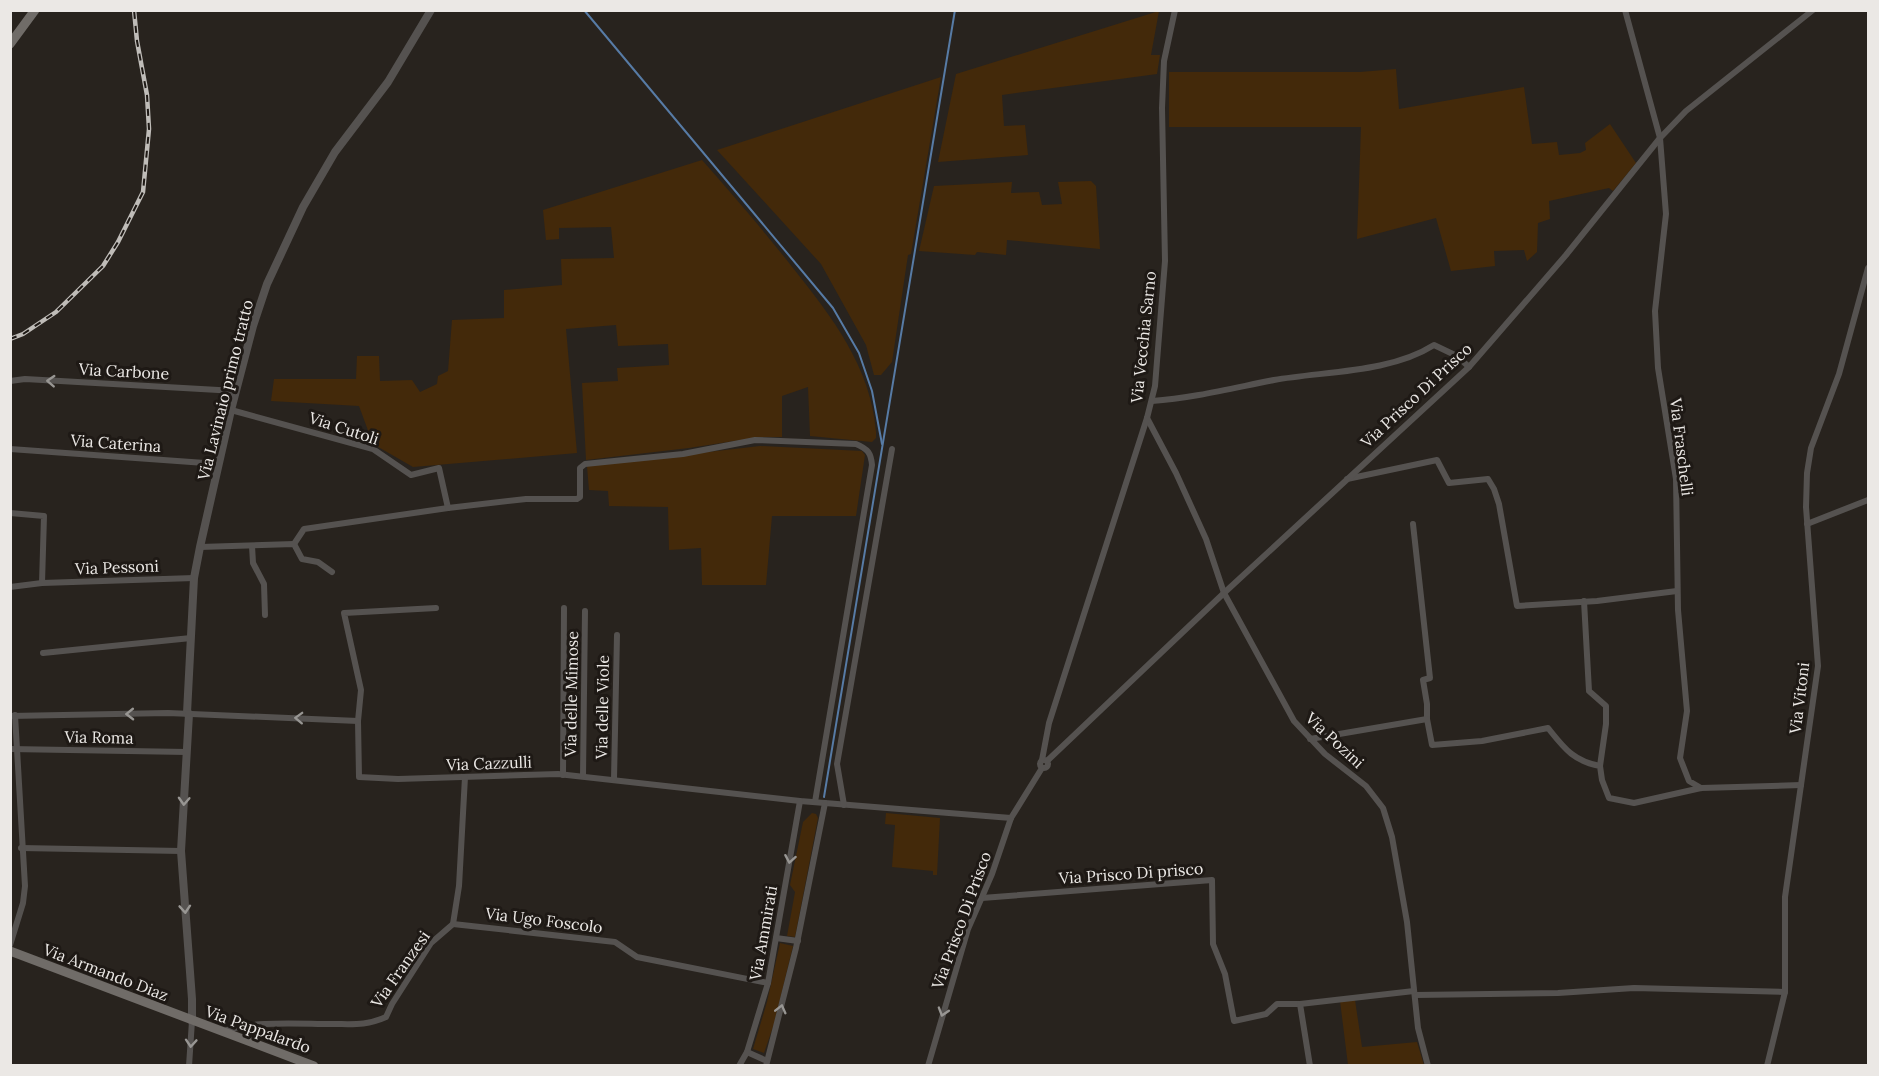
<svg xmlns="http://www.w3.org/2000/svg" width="1879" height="1076" font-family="Lora,serif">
<rect width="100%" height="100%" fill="#28231e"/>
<g fill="#43290a">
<path d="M1159,11l-8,44h9l-3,19 -155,21 2,31 21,-1 3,30 -90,7 18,-88z"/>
<path d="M1396,69l3,40 125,-22 8,57 25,-2 2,13 21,-2 6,-3 -1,-7 25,-19 26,39 -23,28 -4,-3 -60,13 1,18 -12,4 -1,29 -10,9 -3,-11 -30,1 1,15 -44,5 -15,-53 -79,21 4,-112h-192v-55h191z"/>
<path d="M941,77l-30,177 -3,1 -16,107 -11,13h-7l-8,-30 -45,-81 -104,-114z"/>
<path d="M702,160c31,35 62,71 91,108 39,49 78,99 83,164v6l-4,4 -62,-6 -2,-49 -26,9v41h-22l-71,11 -103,12 -4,-77 36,-2 -1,-13 52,-3 -1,-21 -50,2 -2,-21 -50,4 11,124 -164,14 -40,-23 -14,-38 -88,-5 3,-22h82l1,-23h22l1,25 32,-1 8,12 17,-8 1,-8 10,-5 4,-51 52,-2v-28l58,-5 -1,-26 53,-1 -3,-31 -52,1v11l-13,1 -3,-30z"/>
<path d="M1091,181l5,5 4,63 -93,-9 -1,15 -29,-3 -2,3 -56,-4 15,-65 78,-4 -1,11 28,-1 3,13 20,-1 -4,-22z"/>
<path d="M760,446l102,5 3,4 -9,61h-84l-6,69h-64l-1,-37 -32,2 -1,-43 -59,-1 -1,-15 -19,-1 -2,-24z"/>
<path d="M812,813l4,1 2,4 -23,119 -8,-1 8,-44 -5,-7 13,-63z"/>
<path d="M886,813l54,5 -3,57h-4v-4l-41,-4 3,-42 -10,-1z"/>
<path d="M780,943l13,3 -19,78 -10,29 -11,-4 14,-47z"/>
<path d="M1355,1000l7,47 55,-5 7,23h-76l-8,-64z"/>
</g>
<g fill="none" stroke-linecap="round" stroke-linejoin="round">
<g stroke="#577ba5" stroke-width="2">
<path d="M584,10l249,298 26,45 13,38 10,53"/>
<path d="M824,797l131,-787"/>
</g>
<g stroke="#555250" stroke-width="6">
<path d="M1625,10l35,128 6,76 -11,97 3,57 18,111 2,131 9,101 -7,47 9,23 12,7"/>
<path d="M10,381l15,-2 211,12"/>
<path d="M1152,401c41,-3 81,-13 122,-21 51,-9 116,-7 160,-35l23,11 12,11"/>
<path d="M231,410l142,39 38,26 28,-7 9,40 -144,21 -10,15"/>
<path d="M1147,418l29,55 30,66 18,54 70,128 31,33 41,32 17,22 9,29 15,85 11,106 10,38"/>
<path d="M10,449l209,15"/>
<path d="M1347,479l90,-19 12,23 39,-4 6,10 5,15 18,102 80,-5 80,-10"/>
<path d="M448,508l78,-9h51l3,-2v-29l5,-4 98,-10 72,-14 101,4c12,5 15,9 16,21l-57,337"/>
<path d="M10,513l34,3 -2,67"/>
<path d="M1413,524l17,154 -7,2 4,24v15"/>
<path d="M1807,524l61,-24"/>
<path d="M252,546l1,17 11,21 1,31"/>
<path d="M200,547l94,-3 8,15 16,3 14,10"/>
<path d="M10,587l32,-4 152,-5"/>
<path d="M1584,601l5,90 17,15v18l-6,42"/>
<path d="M436,608l-92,5 17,77 -3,31 1,56 39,2 160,-5 242,27 211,17"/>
<path d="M43,653l148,-15"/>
<path d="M10,716l158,-3 190,8"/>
<path d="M1310,739l117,-20 5,26 50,-4 66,-13c16,20 25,33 52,38l2,14 7,18 25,5 67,-15 100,-3"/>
<path d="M10,749l177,3"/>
<circle cx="1044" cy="764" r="4"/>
<path d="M1042,760l7,-37 98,-305 8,-32 10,-125 -3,-153 2,-47 11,-51"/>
<path d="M1047,761l177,-168 245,-226 97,-112 94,-117 26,-27 127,-101"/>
<path d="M563,775l1,-167"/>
<path d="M583,776l2,-165"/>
<path d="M614,779l3,-144"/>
<path d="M844,805l-7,-41 55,-315"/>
<path d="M21,848l160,3"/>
<path d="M982,898l230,-18 1,64 12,30 9,47 32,-7 11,-10h23"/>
<path d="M453,924l162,18 22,15 131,26"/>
<path d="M776,938l22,3"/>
<path d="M10,945l13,-42 2,-17 -10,-171"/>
<path d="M1415,995l143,-2 76,-5 151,4"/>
<path d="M221,1032c32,-12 77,-8 111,-8 21,0 34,2 54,-7l6,-13 39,-61 22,-19 6,-38 6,-109"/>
<path d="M747,1052l20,9"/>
<path d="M189,1066l3,-45"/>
<path d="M739,1066l8,-14 21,-69 32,-182"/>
<path d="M766,1066l30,-118 29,-145"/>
<path d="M928,1066l40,-137 24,-55 19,-56 31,-50"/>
<path d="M1310,1066l-10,-62 114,-13"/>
<path d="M1767,1066l18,-74v-95l33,-231 -12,-159 1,-34 4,-25 28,-74 29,-106"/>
</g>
<g stroke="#555250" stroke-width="8">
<path d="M187,713l7,-135 6,-31 31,-137 22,-84 14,-42 36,-77 32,-55 53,-70 43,-72"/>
<path d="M189,714l-8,137 11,148v22"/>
</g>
<g stroke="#706c68" stroke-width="9">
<path d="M10,44l25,-34"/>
<path d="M10,951l304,115"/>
</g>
<g stroke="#bfbcb8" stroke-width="4.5">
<path id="rail" d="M10,339l13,-5 33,-22 47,-46 15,-24 25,-50 6,-63 -2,-34 -10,-54 -3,-31"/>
</g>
<use href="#rail" stroke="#1e1915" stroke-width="2" stroke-dasharray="7" stroke-linecap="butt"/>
</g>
<defs><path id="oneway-chevron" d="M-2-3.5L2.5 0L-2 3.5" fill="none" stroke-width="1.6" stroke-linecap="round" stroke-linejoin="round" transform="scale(1.5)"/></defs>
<g stroke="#989693">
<use href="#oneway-chevron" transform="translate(51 381) rotate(-177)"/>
<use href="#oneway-chevron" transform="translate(130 714) rotate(179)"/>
<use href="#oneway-chevron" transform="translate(299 718) rotate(-178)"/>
<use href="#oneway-chevron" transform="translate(184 801) rotate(93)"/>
<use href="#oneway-chevron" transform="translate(790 859) rotate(100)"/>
<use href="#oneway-chevron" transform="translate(185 909) rotate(86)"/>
<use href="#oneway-chevron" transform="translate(781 1009) rotate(-76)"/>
<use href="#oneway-chevron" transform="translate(943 1012) rotate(107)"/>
<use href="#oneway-chevron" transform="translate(191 1043) rotate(94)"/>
</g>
<g text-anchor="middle" stroke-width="6" stroke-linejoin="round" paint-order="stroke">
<g font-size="16" fill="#ebe8e5" stroke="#1e1915">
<text transform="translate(1143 337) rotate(-84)" y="6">Via Vecchia Sarno</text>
<text transform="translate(124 371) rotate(3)" y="6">Via Carbone</text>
<text transform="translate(225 390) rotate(-76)" y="6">Via Lavinaio primo tratto</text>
<text transform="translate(1416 395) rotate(-43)" y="6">Via Prisco Di Prisco</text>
<text transform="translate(344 428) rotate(18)" y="6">Via Cutoli</text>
<text transform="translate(116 443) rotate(4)" y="6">Via Caterina</text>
<text transform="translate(1682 447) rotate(83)" y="6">Via Fraschelli</text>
<text transform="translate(117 567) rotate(-2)" y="6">Via Pessoni</text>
<text transform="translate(571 694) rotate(-89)" y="6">Via delle Mimose</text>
<text transform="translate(1799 698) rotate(-83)" y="6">Via Vitoni</text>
<text transform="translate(602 707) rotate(-89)" y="6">Via delle Viole</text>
<text transform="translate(99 737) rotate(1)" y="6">Via Roma</text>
<text transform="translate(1335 740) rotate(43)" y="6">Via Pozini</text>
<text transform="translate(489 763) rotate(-2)" y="6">Via Cazzulli</text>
<text transform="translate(1131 873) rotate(-4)" y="6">Via Prisco Di prisco</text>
<text transform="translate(544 920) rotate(7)" y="6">Via Ugo Foscolo</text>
<text transform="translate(961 920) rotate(-70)" y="6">Via Prisco Di Prisco</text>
<text transform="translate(763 933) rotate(-80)" y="6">Via Ammirati</text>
<text transform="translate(400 969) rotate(-55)" y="6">Via Franzesi</text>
<text transform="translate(106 972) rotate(21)" y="6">Via Armando Diaz</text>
<text transform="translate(258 1029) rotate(20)" y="6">Via Pappalardo</text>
</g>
</g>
<rect width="1879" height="1076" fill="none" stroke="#ebe8e5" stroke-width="24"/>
</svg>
